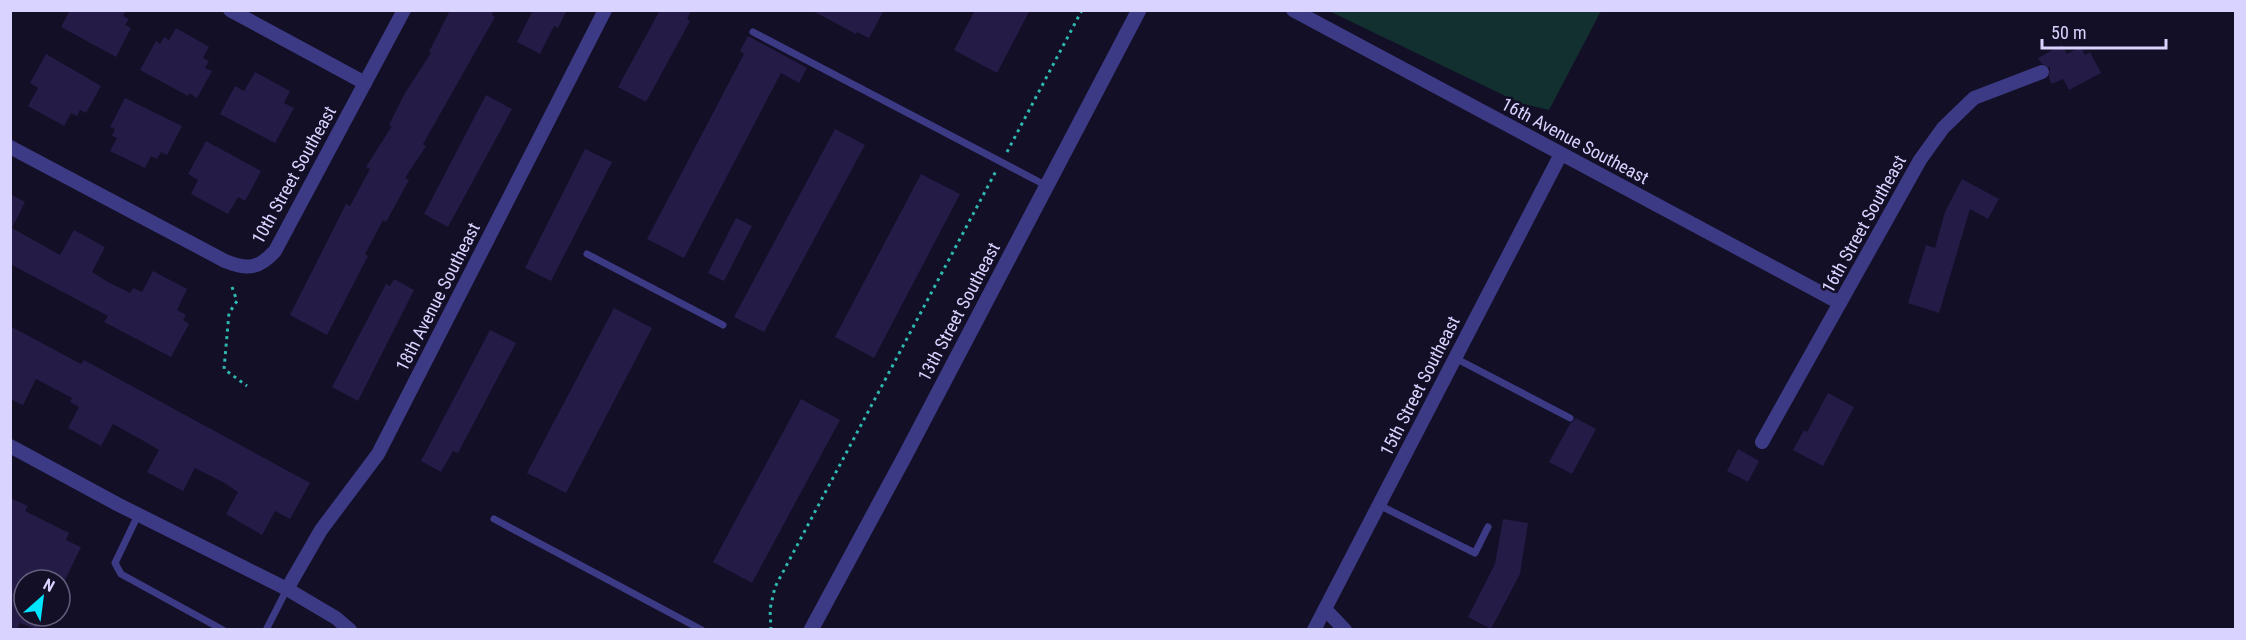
<svg xmlns="http://www.w3.org/2000/svg" width="2246" height="640" font-family="'Roboto Condensed',sans-serif">
<rect width="100%" height="100%" fill="#130f26"/>
<path fill="#12302f" d="M1329,11h272l-52,99 -29,-7z"/>
<g fill="#241b47">
<path d="M70,10h56l-3,6 6,3 -4,6 6,3 -15,29 -55,-30z"/>
<path d="M450,10h44l-2,5 3,2 -72,127 3,2 -21,32 4,2 -23,42 -3,-2 -18,34 3,2 -41,79 -37,-20 56,-111 4,2 20,-37 -4,-2 26,-41 -3,-1 16,-32 26,-40 -2,-1z"/>
<path d="M533,10h34l-9,18 -4,-2 -14,28 -23,-12z"/>
<path d="M660,10h31l-4,9 3,2 -44,81 -28,-15z"/>
<path d="M811,10h73l-15,28 -12,-6 -1,2z"/>
<path d="M975,10h55l-33,63 -43,-23z"/>
<path d="M176,28l33,19 -6,11 6,3 -4,7 7,3 -15,27 -8,-5 -1,3 -48,-26 16,-29 4,3 4,-7 5,3z"/>
<path d="M748,36l59,32 -8,15 -18,-10 -97,185 -37,-19 97,-185 -4,-3z"/>
<path d="M2062,45l5,9 14,-7 4,8 5,-3 11,21 -32,17 -6,-11 -11,5 -3,-6 1,-10 -9,-5 -3,-5z"/>
<path d="M46,54l55,32 -15,27 -6,-3 -3,6 -6,-3 -7,13 -36,-20 10,-18 -8,-5z"/>
<path d="M255,72l35,19 -6,12 10,5 -19,35 -55,-29 15,-28 9,5z"/>
<path d="M486,95l26,14 -64,118 -24,-13z"/>
<path d="M125,98l57,28 -15,29 -6,-3 -4,7 -6,-3 -6,12 -35,-17 7,-13 -5,-2 3,-7 -5,-2z"/>
<path d="M835,129l30,16 -101,187 -30,-15z"/>
<path d="M206,141l55,30 -16,30 -7,-4 -10,17 -37,-20 7,-14 -10,-6z"/>
<path d="M585,149l27,13 -61,119 -26,-13z"/>
<path d="M921,174l39,20 -86,164 -39,-21z"/>
<path d="M1962,179l37,20 -11,20 -18,-10 -31,104 -31,-10 18,-58 9,3 10,-36z"/>
<path d="M10,194l15,8 -13,26 48,27 14,-25 31,17 -13,25 16,10 22,11 3,-5 9,4 11,-21 34,18 -10,21 9,5 -3,5 6,4 -18,33 -67,-35 4,-6 -98,-52z"/>
<path d="M736,218l16,8 -28,55 -16,-8z"/>
<path d="M394,279l20,11 -56,111 -26,-14 54,-103 4,2z"/>
<path d="M614,308l38,20 -86,165 -39,-20z"/>
<path d="M10,326l71,38 3,-4 226,123 -20,36 -15,-8 -13,24 -36,-21 12,-22 -15,-10 -28,-14 -12,23 -36,-19 12,-22 -17,-10 -29,-16 -12,22 -33,-18 11,-21 -9,-5 2,-4 -36,-19 -13,26 -13,-6z"/>
<path d="M490,330l26,13 -58,110 -5,-2 -12,21 -20,-11z"/>
<path d="M1828,393l26,14 -31,59 -30,-16 11,-20 3,2z"/>
<path d="M801,399l39,21 -88,163 -39,-21z"/>
<path d="M1576,418l20,11 -24,45 -23,-12 21,-38z"/>
<path d="M1738,449l21,12 -11,21 -21,-11z"/>
<path d="M10,498l18,8 -3,5 44,22 -3,7 15,7 -17,35 -18,-8 -3,6h-19v36h21l-7,14 -18,-7 -3,7h-7z"/>
<path d="M1503,519l25,4 -8,51 -29,55 -23,-12 27,-53z"/>
</g>
<g fill="none" stroke-linecap="round" stroke-linejoin="round">
<g stroke="#2fb8b0" stroke-width="3" stroke-dasharray="3 4.5" stroke-linecap="butt">
<path d="M1007,152l75,-142"/>
<path d="M232,287l5,14 -8,12 -5,56 23,17"/>
<path d="M771,630l-1,-21 5,-22 221,-416"/>
</g>
<g stroke="#3d3a85" stroke-width="7">
<path d="M753,32l294,154"/>
<path d="M587,254l136,71"/>
<path d="M1455,358l115,60"/>
<path d="M1379,505l96,48 13,-26"/>
<path d="M138,515l-23,48 6,11 102,56"/>
<path d="M494,519l208,111"/>
<path d="M266,630l21,-41"/>
</g>
<g stroke="#3d3a85" stroke-width="14">
<path d="M230,10l135,73"/>
<path d="M1293,10l547,293"/>
<path d="M10,147l215,114c22,9 34,8 50,-10l129,-241"/>
<path d="M1762,442l158,-282 23,-32 31,-30 68,-26"/>
<path d="M10,446l107,58 170,85 34,-59 57,-76 227,-444"/>
<path d="M287,589l49,29 14,12"/>
<path d="M1325,609l20,21"/>
<path d="M1314,630l247,-476"/>
</g>
<path stroke="#3d3a85" stroke-width="15" d="M811,630l95,-176 233,-444"/>
</g>
<g text-anchor="middle" stroke-width="5" stroke-linejoin="round" paint-order="stroke">
<g font-size="18" fill="#d9d4ff" stroke="#130f26">
<text transform="translate(1575 141) rotate(28)" y="6">16th Avenue Southeast</text>
<text transform="translate(294 175) rotate(-61)" y="6">10th Street Southeast</text>
<text transform="translate(1864 224) rotate(-61)" y="6">16th Street Southeast</text>
<text transform="translate(438 297) rotate(-63)" y="6">18th Avenue Southeast</text>
<text transform="translate(959 312) rotate(-62)" y="6">13th Street Southeast</text>
<text transform="translate(1420 386) rotate(-63)" y="6">15th Street Southeast</text>
</g>
</g>
<rect width="2246" height="640" fill="none" stroke="#d9d4ff" stroke-width="24"/>
<g transform="translate(42 598) rotate(28)"><circle r="28" fill="#130f26" stroke="#625e7d" stroke-width="1.5"/>
<path d="M0-4.5L10 22L0 15L-10 22Z" fill="#00e5ff"/>
<text y="-9" font-size="16" font-weight="bold" text-anchor="middle" fill="#d9d4ff">N</text>
</g>
<path d="M2042 39v9h124v-9" fill="none" stroke="#d9d4ff" stroke-width="3"/>
<text x="2051" y="39" font-size="18" fill="#d9d4ff" stroke="#130f26" stroke-width="4.5" paint-order="stroke">50 m</text>
</svg>
